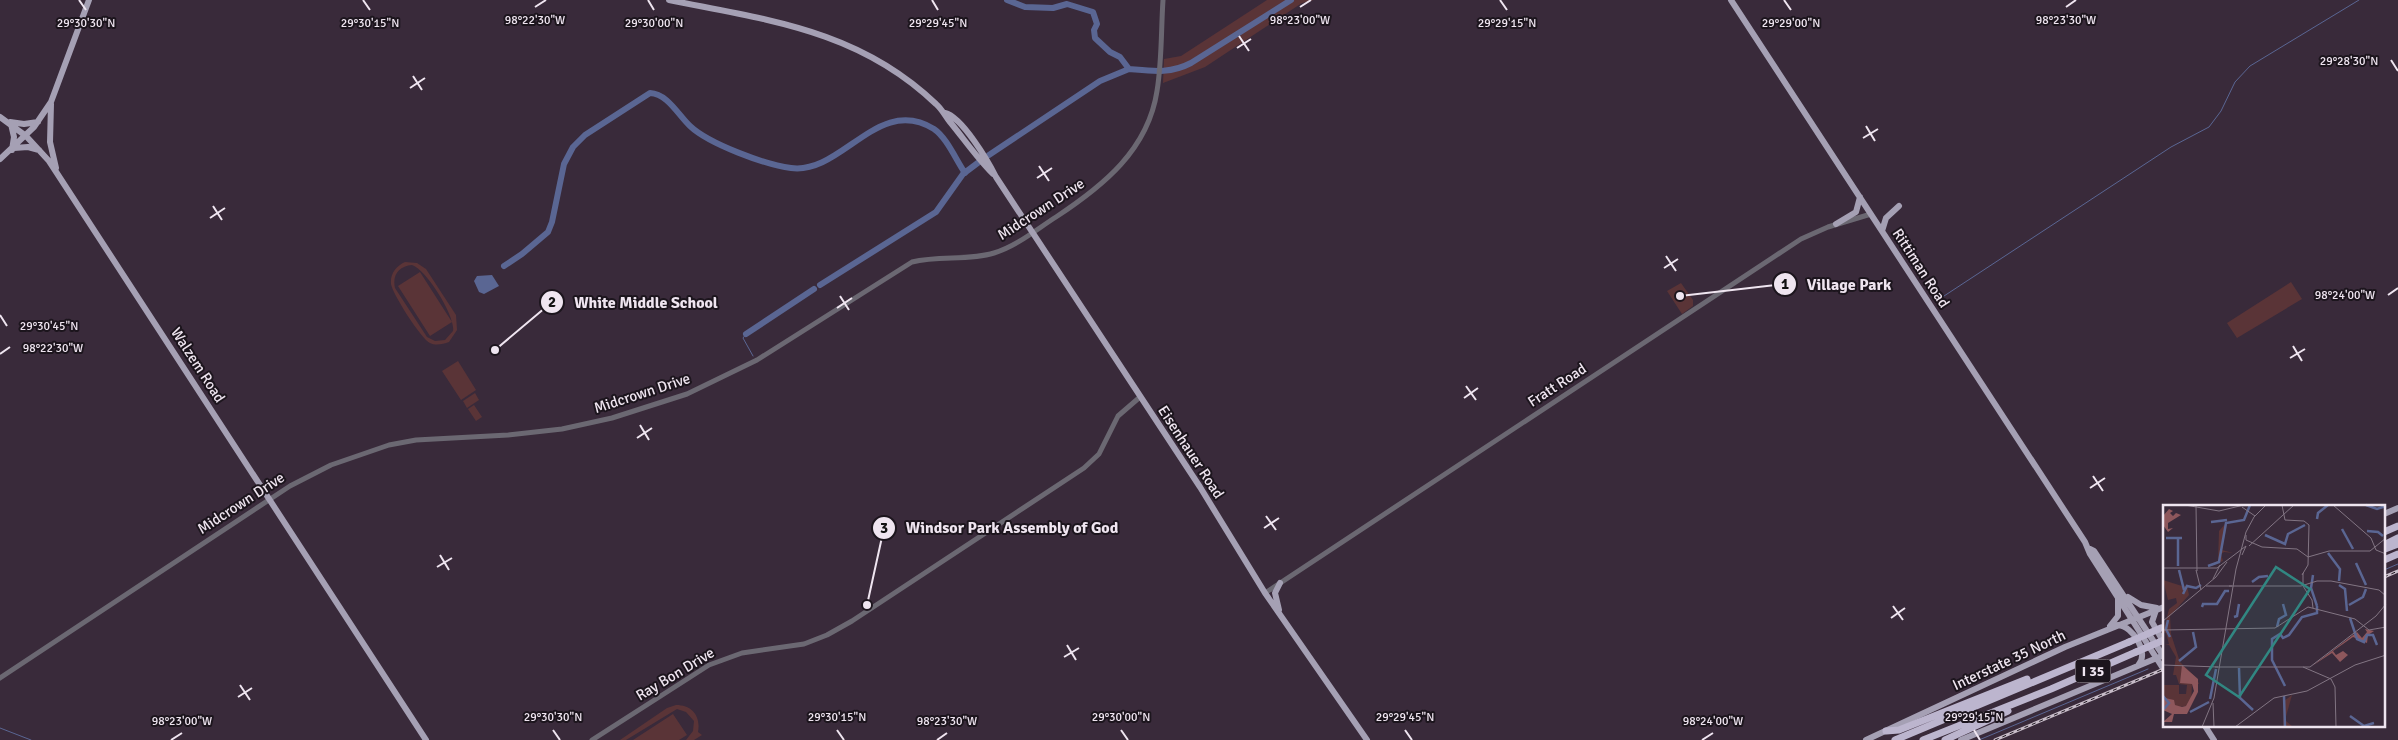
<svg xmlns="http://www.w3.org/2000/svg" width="2398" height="740" font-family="Signika,sans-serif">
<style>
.green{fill:#5a3437;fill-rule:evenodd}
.water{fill:#5a6693}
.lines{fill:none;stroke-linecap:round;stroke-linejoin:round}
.stream{stroke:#5a6693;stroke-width:1}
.river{stroke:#5a6693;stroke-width:6}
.minor{stroke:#6b6872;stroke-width:5}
.major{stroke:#a5a0b4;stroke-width:6}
.highway{stroke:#bcb5ce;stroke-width:7}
.rail-casing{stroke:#c7bcc8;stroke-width:3}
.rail{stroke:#1c151d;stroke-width:1;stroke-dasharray:4;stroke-linecap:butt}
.highway-bridge{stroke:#bcb5ce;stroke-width:7}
.ticks{fill:none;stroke:#efe5f0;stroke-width:2}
.labels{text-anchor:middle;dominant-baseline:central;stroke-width:4;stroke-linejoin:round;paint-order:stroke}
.shield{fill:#1c151d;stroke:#b0a7b1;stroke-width:1}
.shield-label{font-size:14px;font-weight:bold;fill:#efe5f0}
.street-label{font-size:15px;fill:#efe5f0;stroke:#1c151d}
.inset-river{fill:none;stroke:#5a6693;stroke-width:2.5}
.inset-road{fill:none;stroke:#827583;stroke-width:1}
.view{fill:#318782;fill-opacity:0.15;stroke:#318782;stroke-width:2.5}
.inset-edge{fill:none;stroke:#efe5f0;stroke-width:2.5}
.ticks-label{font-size:12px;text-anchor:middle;fill:#efe5f0;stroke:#1c151d;stroke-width:4;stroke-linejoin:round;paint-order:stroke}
.leader{fill:none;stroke:#efe5f0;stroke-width:2}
.callout-dot{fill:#efe5f0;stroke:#1c151d;stroke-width:2}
.mark-label{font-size:15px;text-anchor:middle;font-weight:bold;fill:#111}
.callout-label{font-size:16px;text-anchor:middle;font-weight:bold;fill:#efe5f0;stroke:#1c151d;stroke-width:4;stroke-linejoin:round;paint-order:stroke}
</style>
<rect width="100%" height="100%" fill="#392a3a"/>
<!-- green -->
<path class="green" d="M1267,0H1314L1302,3L1205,67L1163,83L1164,59L1181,56Z
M405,262L417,263L426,269L456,315L457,330L449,342C443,344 436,346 430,343C421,339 392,293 391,284C390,274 396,266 405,262ZM412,265C426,269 456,317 453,331L445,340L435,341L427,337L395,288C392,275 399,266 412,265Z
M420,272L452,322L430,336L398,286Z
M2291,282L2302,299L2237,338L2227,323Z
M1681,283L1693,300V306L1682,314L1667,291Z
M458,361L476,390L461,400L442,371Z
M475,393L479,400L467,408L463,401Z
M474,405L482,417L476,421L468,409Z
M676,705C692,705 701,716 698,732L702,735L694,740H686L693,731L694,721L686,712L677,709L626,740H620L667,708Z
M673,714L687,735L679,740H633Z"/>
<!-- water -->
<path class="water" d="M492,275L499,286L484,294L479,292L474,281L477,276Z"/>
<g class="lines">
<!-- stream -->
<path class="stream" d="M1941,298L2171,147L2209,127L2221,111L2235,82L2250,66L2359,0
M746,334L743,338L753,356
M2384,570L2398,564
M0,728L31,740
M1979,740L2148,669"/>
<!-- river -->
<path class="river" d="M1007,0L1025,7L1053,8L1067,4L1093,12L1097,24L1094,30L1095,38L1110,52L1120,57L1129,69C1152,71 1170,74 1191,63L1291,0
M989,155L1100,81L1129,69
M504,266L522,254L548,232L552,222L564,164L573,147L585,135L650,93C668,94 678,115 690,126C709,144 766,165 791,168C842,175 878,94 934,129C947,138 956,160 965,173
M820,285L936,212L963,174L979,162
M746,334L814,289"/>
<!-- minor -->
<path class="minor" d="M1265,593L1801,239L1828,227L1871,214
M0,678L290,486L331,465L389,445L416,440L508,435L562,429L612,418L687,394L757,360L912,262C939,255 968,261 994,253C1017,246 1037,229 1056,217C1103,186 1148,150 1157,91C1162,61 1161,30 1163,0
M592,740L709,665L742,653L804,644L827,635L852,621L1084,468L1099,454L1118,416L1140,397"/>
<!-- major -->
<path class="major" d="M669,0C768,20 859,30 936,104C942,109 945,116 950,122C964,139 977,158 993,174
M1731,0L2085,542L2090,554L2164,670
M51,104L50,142L56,168
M945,113C962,117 988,161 996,177L1200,487L1265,593L1367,740
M0,117L26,136L49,161L426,740
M10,122L24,124L38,122
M11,124L14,137L12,150
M14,148L28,147L39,150
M0,159L34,127L51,102L89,0
M1836,224L1856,212L1860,197
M1882,231L1886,218L1899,206
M2384,514L2398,508
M2090,549L2094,551L2164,657
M2128,597L2141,605L2157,608
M1279,610L1275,593L1280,583
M2156,610L2152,622L2164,643
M2118,625C2133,626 2149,653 2139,664
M2110,626L2118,616V599
M2205,726L2214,740
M1866,740L2065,647L2164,607
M1961,740L2164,655"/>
<!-- highway -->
<path class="highway" d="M2384,532L2398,526
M2384,545L2398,538
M2385,549L2398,544
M2384,560L2398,554
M1886,731L1899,730L2027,679
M1895,740L2129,642
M1923,740L2051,689L2136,652
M1945,740L2008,711"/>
<defs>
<path id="rail" d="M2384,577L2398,571
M1995,740L2164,669"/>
</defs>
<!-- rail casing -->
<use href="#rail" class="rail-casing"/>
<!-- rail -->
<use href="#rail" class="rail"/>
<!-- highway-bridge -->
<path class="highway-bridge" d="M2129,642L2161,628
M2136,652L2164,640"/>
</g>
<!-- ticks -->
<path class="ticks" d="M79,0L86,10M363,0L370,10M648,0L654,10M932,0L938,10M1500,0L1507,10M1784,0L1791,10M535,7L546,0M1300,7L1311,0M2066,7L2076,0M1239,36L1249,51M1237,48L1251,39M2391,60L2398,71M413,76L422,90M410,88L425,78M1866,126L1875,141M1863,138L1878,129M1039,166L1049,181M1037,178L1052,168M213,206L222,220M210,218L225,208M1666,256L1676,271M1664,268L1678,259M2388,295L2398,288M840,296L849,310M837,308L852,298M0,315L7,326M2293,346L2302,361M0,354L10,347M2290,358L2305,349M1466,386L1476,400M1464,398L1478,388M640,425L649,440M637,438L652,428M2093,476L2103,491M2090,488L2105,478M1266,516L1276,530M1264,528L1279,518M440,555L449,570M437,567L452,558M1893,606L1903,620M1891,618L1905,608M1067,645L1076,660M1064,657L1079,648M240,685L250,700M238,697L252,688M553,730L560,740M837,730L844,740M1121,730L1128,740M1405,730L1412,740M1974,730L1980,740M171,740L182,733M937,740L947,733M1702,740L1713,733"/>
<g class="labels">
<!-- shield labels -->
<rect class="shield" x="2075.5" y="659.5" width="35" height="23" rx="4"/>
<g class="shield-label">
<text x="2093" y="671">I 35</text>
</g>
<!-- street labels -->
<g class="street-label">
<text transform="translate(1041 209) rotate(-33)">Midcrown Drive</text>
<text transform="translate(1921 268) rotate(57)">Rittiman Road</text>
<text transform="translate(198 365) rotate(57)">Walzem Road</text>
<text transform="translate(1557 385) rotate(-33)">Fratt Road</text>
<text transform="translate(642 393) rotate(-18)">Midcrown Drive</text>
<text transform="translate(1191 452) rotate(57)">Eisenhauer Road</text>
<text transform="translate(241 503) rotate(-33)">Midcrown Drive</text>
<text transform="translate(2009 660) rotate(-25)">Interstate 35 North</text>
<text transform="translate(675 674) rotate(-31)">Ray Bon Drive</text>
</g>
</g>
<!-- overview -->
<g transform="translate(2163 505)">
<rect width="222" height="222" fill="#392a3a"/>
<path d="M62,19H64L59,45L70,48L61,47L58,49L60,56L48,61L46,60L55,56L56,26ZM15,65H17L20,81L36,80L24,81L26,90L7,111L8,129L17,157L34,174L36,179H29L28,201L1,203L0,180H16V189H23L24,180L16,179L13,170H10L13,152L6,140H2L6,139L3,128L0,127L6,104L14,98L13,93L5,95L0,75L19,81ZM129,190L122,215L130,222H120L121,196Z" fill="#5a3437"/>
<path d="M6,4L10,6L7,8L10,11L13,8L18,10L5,18V24L10,23L5,27L0,20V11ZM202,124L211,126L205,130L204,138L190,132L170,146L173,150L180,146L185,150L177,157L169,148L149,161L194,127L199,133L204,127ZM19,160L35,174V187L24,209H11L9,217H0L9,209L0,205V188L2,193L11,195L12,200L19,202L23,201L31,186L29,179L17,178Z" fill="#8e575c"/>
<path class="inset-river" d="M203,0L214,4L223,1M154,14L155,8L165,0M48,17L64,15M179,24L190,44M204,26L215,27L220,31M102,30L122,39L125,29L142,20M3,33H19M15,33V61M165,48L177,64L176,76M193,58L203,80M45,61L56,57L63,18L81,15L87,0M16,65L21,85M150,70L148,83L154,101M89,77L96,72L105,71M176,80L182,84L184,106M20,89L24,81L33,83L38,80M186,100L200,92L203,84M39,102L40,99H54L62,86H66M71,112L74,111L76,99M187,113L194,134L201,137L204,130H210L214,140M5,115L3,124L7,132M114,122L116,114L123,110L120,99M16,156L33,142L30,127M76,163L77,193L90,205M122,181L109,155V134L117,129L120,133L126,130L139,112L154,108V101M0,191L6,198L1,204M121,191L122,222M47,194L53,164M27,207L46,197M187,211L201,221L211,218"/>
<path class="inset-road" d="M22,0L56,6L81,0M33,0L34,66M119,0L122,15L141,16L146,20L145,60L139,70M170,0L208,33L213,45L223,49M79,2L92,11M83,30V35L99,42L134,44L145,52M86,41L131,0M145,52L166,46H207L223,33M0,63H54L83,41L79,50M33,65L38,85M140,68V81L149,95L150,103M50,74L57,60M43,81H69M66,81H138L154,76H168L216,85L223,91M0,116L53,72L64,57M0,125L112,123L145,102L192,114L206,125L223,122M0,160L55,162M52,162H147L213,111L223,99M140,162L168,174M168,174L172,182L173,222M50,198L51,222M39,222L51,193L73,64L83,27L91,12L103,0M72,222L111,193L144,186L192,160L223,150"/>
<path class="view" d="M113,62L147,84L76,192L43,170Z"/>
<rect width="222" height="222" class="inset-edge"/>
</g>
<g class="ticks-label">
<text x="535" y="24">98°22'30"W</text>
<text x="1300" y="24">98°23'00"W</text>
<text x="2066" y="24">98°23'30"W</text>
<text x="86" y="27">29°30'30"N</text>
<text x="370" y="27">29°30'15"N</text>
<text x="654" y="27">29°30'00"N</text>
<text x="938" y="27">29°29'45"N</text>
<text x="1507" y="27">29°29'15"N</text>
<text x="1791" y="27">29°29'00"N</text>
<text x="2349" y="65">29°28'30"N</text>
<text x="2345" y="299">98°24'00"W</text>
<text x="49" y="330">29°30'45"N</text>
<text x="53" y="352">98°22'30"W</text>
<text x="553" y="721">29°30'30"N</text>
<text x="837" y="721">29°30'15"N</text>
<text x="1121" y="721">29°30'00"N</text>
<text x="1405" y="721">29°29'45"N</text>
<text x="1974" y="721">29°29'15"N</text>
<text x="182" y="725">98°23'00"W</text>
<text x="947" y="725">98°23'30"W</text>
<text x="1713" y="725">98°24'00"W</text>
</g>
<!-- callouts -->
<path class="leader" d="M1680 296L1785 284M495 350L552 302M867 605L884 528"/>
<g class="callout-dot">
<circle cx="1680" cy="296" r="5"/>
<circle cx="495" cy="350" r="5"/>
<circle cx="867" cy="605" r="5"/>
<circle cx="1785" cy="284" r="12"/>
<circle cx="552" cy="302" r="12"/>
<circle cx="884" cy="528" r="12"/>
</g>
<g class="mark-label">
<text x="1785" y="289">1</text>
<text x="552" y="307">2</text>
<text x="884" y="533">3</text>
</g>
<g class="callout-label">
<text x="1849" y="290">Village Park</text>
<text x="646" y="308">White Middle School</text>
<text x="1012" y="533">Windsor Park Assembly of God</text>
</g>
</svg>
